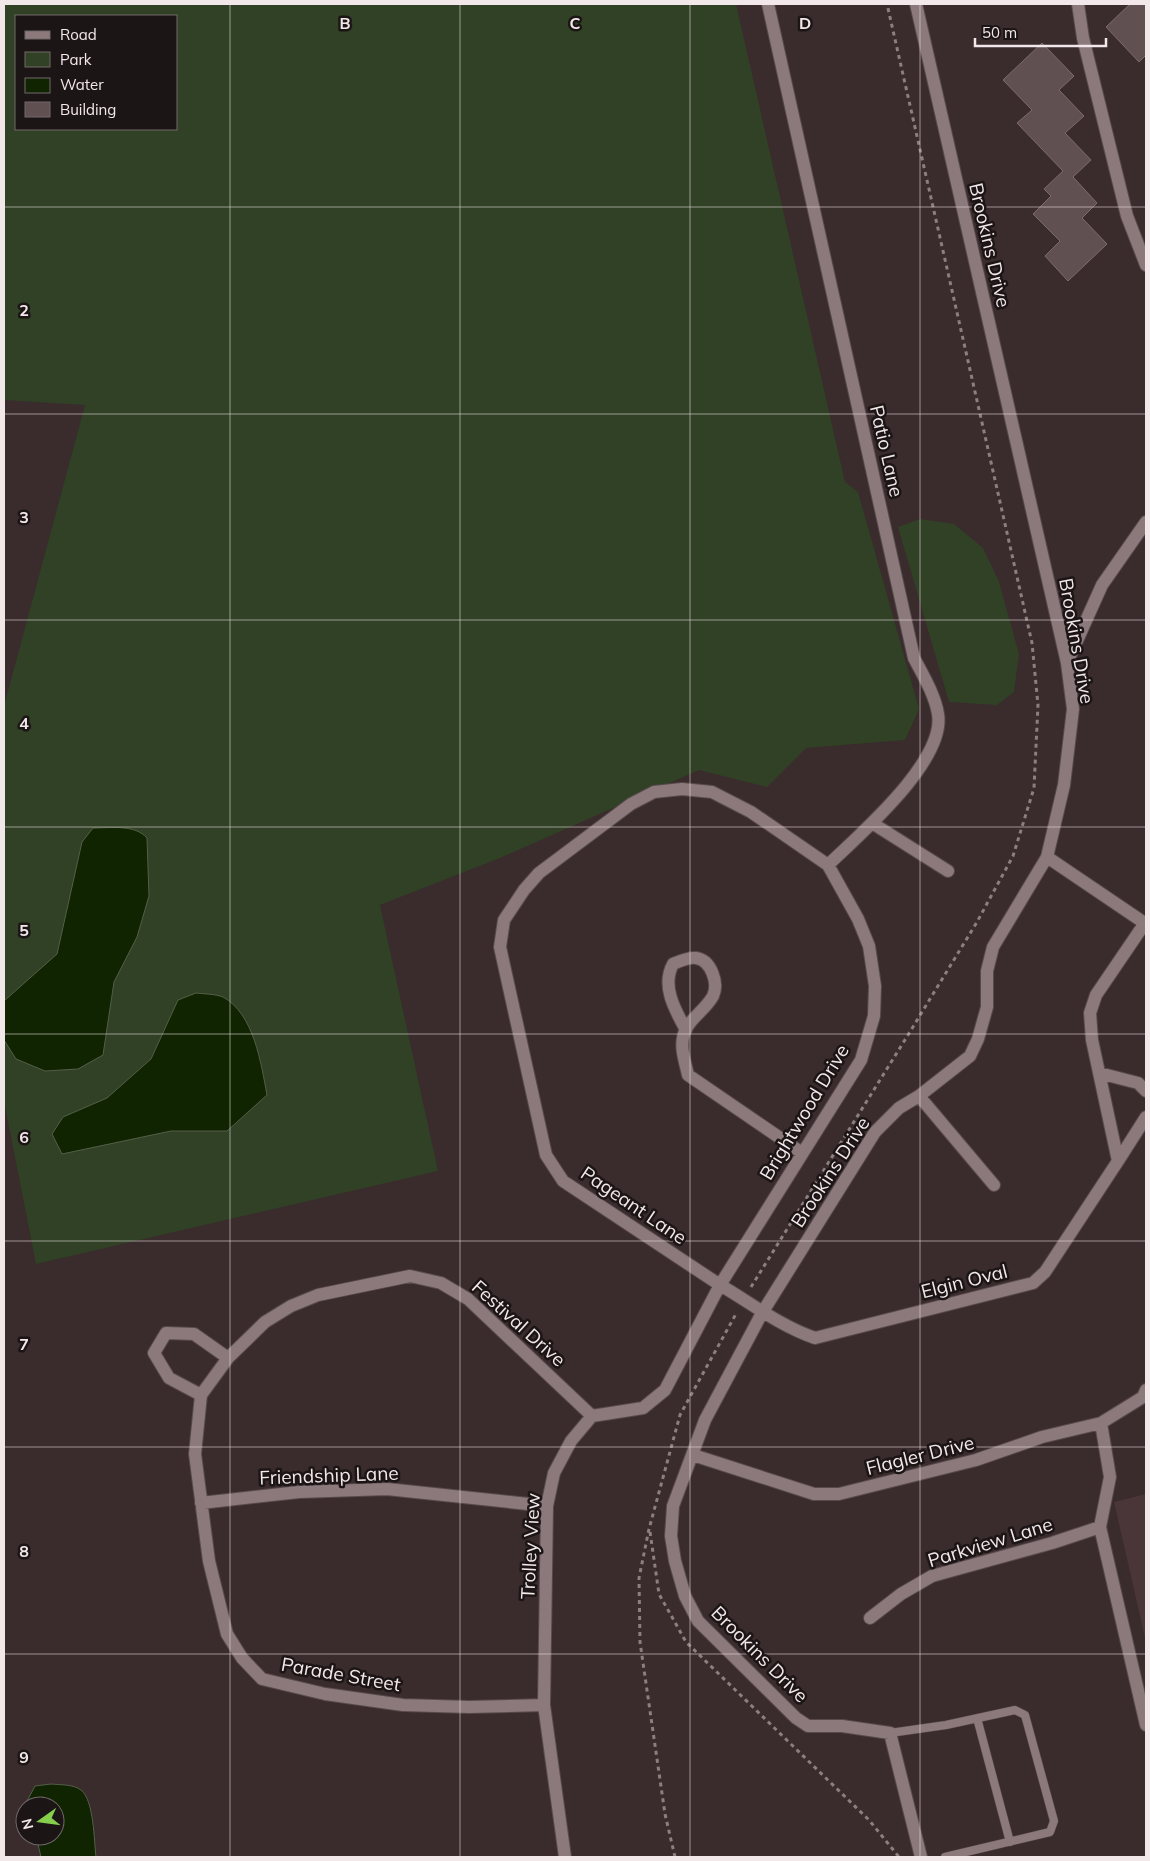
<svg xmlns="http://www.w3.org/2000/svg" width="1150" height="1861" font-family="Mulish,sans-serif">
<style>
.built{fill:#4a3538}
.green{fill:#304125;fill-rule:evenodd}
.water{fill:#102401;stroke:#545f47}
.building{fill:#615052;stroke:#7d6b6d}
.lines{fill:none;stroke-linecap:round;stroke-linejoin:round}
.lane-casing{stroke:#584a4c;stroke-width:9}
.street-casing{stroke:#584a4c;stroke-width:14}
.path{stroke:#8c7f80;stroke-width:3;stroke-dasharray:4 4;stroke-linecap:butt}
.lane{stroke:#8b797b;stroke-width:8}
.street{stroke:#8b797b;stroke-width:12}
.grid{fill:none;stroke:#f3e8e9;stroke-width:1;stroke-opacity:0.55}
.labels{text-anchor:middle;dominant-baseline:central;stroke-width:5;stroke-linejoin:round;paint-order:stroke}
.street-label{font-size:19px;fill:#f3e8e9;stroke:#1c1516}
.grid-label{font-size:16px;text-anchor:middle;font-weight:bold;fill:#f3e8e9;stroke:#1c1516;stroke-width:5;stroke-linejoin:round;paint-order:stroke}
</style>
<rect width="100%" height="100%" fill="#3a2b2d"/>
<!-- built -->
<path class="built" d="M1146,1494V1642L1114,1502Z"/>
<!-- green -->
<path class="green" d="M4,4H736L845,482L858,492L919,709L905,740L806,748L767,787L699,770L500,858L380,905L438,1171L36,1264L4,1101V706L85,405L4,400ZM16,16H176V129H16Z
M920,519L954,524L983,548L999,582L1019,654L1014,692L997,705L949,702L898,527Z"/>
<!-- water -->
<path class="water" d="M93,828C110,828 135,824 147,838L149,896L137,937L114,982L103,1055L78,1069L45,1071L16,1059L4,1040V1001L57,954L82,842Z
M196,993C204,994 216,994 223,997C254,1014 261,1063 267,1095L227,1131H171L62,1154L52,1134L63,1117L107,1098L151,1059L178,1000Z
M51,1784C60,1785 73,1784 81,1790C94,1800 94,1841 96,1857H41L36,1836H55V1806H28L27,1801L35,1786Z"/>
<!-- building -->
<path class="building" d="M1130,4H1146V55L1139,62L1106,27Z
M1042,43L1074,76L1059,90L1084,116L1065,133L1091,160L1073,177L1097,203L1082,218L1107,244L1068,281L1045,256L1060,241L1033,214L1051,196L1044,189L1063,171L1017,123L1032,110L1003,80Z"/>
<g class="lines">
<defs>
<path id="lane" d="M977,1718L1010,1842
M890,1733L946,1725L1015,1710L1025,1715L1054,1821L1050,1832L945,1857"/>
<path id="street" d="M768,4L914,658C923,675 935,695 938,714C946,761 859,835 828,865
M916,4L1067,663L1073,709L1064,785L1047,857L993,947L987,971V1007L978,1039L970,1056L919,1096L899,1108L875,1132L762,1313L705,1420L673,1506L671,1536L675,1561L685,1596L698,1621L796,1718L808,1726H842L890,1733L921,1857
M1078,4L1083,38L1127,216L1146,265
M1067,663L1102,585L1146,522
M872,823L948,871
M1047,857L1146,924
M686,1030C675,1010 661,986 673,964C680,961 688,957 696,958C711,960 719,983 713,996C706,1009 692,1017 686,1029C678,1044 685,1061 688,1075L802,1153
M1099,1073L1138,1083L1146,1091
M919,1096L994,1185
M1118,1161L1146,1117
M201,1395L169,1378L154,1353L166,1333L194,1334L228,1358
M1101,1423L1110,1477L1100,1527L1146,1725
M693,1455L814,1494H839L976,1460L1042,1437L1101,1423L1143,1397L1146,1390
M201,1503L299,1492L387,1489L547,1506
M870,1618L901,1594L932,1576L1052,1543L1100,1527
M544,1705L469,1707L403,1705L325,1694L262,1679L242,1658L227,1634L209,1561L195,1454L201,1395L228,1358L265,1322L291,1306L318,1295L410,1276L441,1283L468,1299L592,1416
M565,1857L544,1705L547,1506L554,1473L571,1441L592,1416L643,1408L665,1390L720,1285L861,1060L874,1016L875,986L869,946L858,919L828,865L751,812L712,792L682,789L654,792L631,804L539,873L524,890L504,920L500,947L546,1155L563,1181L720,1285C751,1303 780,1326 815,1338L1033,1283L1045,1272L1118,1161L1092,1040L1090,1013L1096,995L1145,923"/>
</defs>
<!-- lane casing -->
<use href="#lane" class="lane-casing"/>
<!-- street casing -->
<use href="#street" class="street-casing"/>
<!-- path -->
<path class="path" d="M751,1287L908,1035L977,922L1013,856L1034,788L1038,705L1032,643L887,4
M650,1532L659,1594L686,1642L869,1820L899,1857
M675,1857L665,1814L640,1642L639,1578L649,1529L680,1415L737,1312"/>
<!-- lane -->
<use href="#lane" class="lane"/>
<!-- street -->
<use href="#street" class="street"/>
</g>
<!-- grid -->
<path class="grid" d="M230,4V1857M460,4V1857M690,4V1857M920,4V1857M4,207H1146M4,414H1146M4,620H1146M4,827H1146M4,1034H1146M4,1241H1146M4,1447H1146M4,1654H1146"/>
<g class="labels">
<!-- street labels -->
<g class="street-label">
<text transform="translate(990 245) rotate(77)">Brookins Drive</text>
<text transform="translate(887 451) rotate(77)">Patio Lane</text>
<text transform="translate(1077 641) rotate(80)">Brookins Drive</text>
<text transform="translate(804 1112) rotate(-59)">Brightwood Drive</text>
<text transform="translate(830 1172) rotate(-57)">Brookins Drive</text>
<text transform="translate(634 1205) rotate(34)">Pageant Lane</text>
<text transform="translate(964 1281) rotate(-14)">Elgin Oval</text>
<text transform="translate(519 1323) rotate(42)">Festival Drive</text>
<text transform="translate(920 1455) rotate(-14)">Flagler Drive</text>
<text transform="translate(329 1475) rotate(-2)">Friendship Lane</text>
<text transform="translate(990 1542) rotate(-17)">Parkview Lane</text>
<text transform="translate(530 1546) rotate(-87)">Trolley View</text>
<text transform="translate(760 1654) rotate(45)">Brookins Drive</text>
<text transform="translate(341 1674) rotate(10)">Parade Street</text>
</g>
</g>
<g class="grid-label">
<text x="345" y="29">B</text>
<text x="575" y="29">C</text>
<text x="805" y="29">D</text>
<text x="24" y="316">2</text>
<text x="24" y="523">3</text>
<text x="24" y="729">4</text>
<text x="24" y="936">5</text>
<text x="24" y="1143">6</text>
<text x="24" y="1350">7</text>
<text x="24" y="1557">8</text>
<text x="24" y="1763">9</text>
</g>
<!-- border -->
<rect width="1150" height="1861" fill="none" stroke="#f3e8e9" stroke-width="10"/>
<!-- legend -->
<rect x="15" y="15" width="162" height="115" fill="#1c1516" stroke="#72696a"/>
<rect x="25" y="31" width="25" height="8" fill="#8b797b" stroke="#72696a"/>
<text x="60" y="40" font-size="15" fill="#f3e8e9">Road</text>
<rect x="25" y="52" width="25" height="15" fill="#304125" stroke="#72696a"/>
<text x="60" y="65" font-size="15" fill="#f3e8e9">Park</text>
<rect x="25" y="78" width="25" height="15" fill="#102401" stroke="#72696a"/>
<text x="60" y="90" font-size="15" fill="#f3e8e9">Water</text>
<rect x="25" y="102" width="25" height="15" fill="#615052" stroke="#72696a"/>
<text x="60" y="115" font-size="15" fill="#f3e8e9">Building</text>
<!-- north arrow -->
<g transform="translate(40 1821) rotate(256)"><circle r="24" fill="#1c1516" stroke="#72696a"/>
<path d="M0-4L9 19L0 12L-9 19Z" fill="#85cf4d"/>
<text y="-8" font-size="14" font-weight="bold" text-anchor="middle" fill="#f3e8e9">N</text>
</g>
<!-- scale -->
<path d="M975 38v8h131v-8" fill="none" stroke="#f3e8e9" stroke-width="2.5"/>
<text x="982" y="38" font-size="15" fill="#f3e8e9" stroke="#1c1516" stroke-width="4" paint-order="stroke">50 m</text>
</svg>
